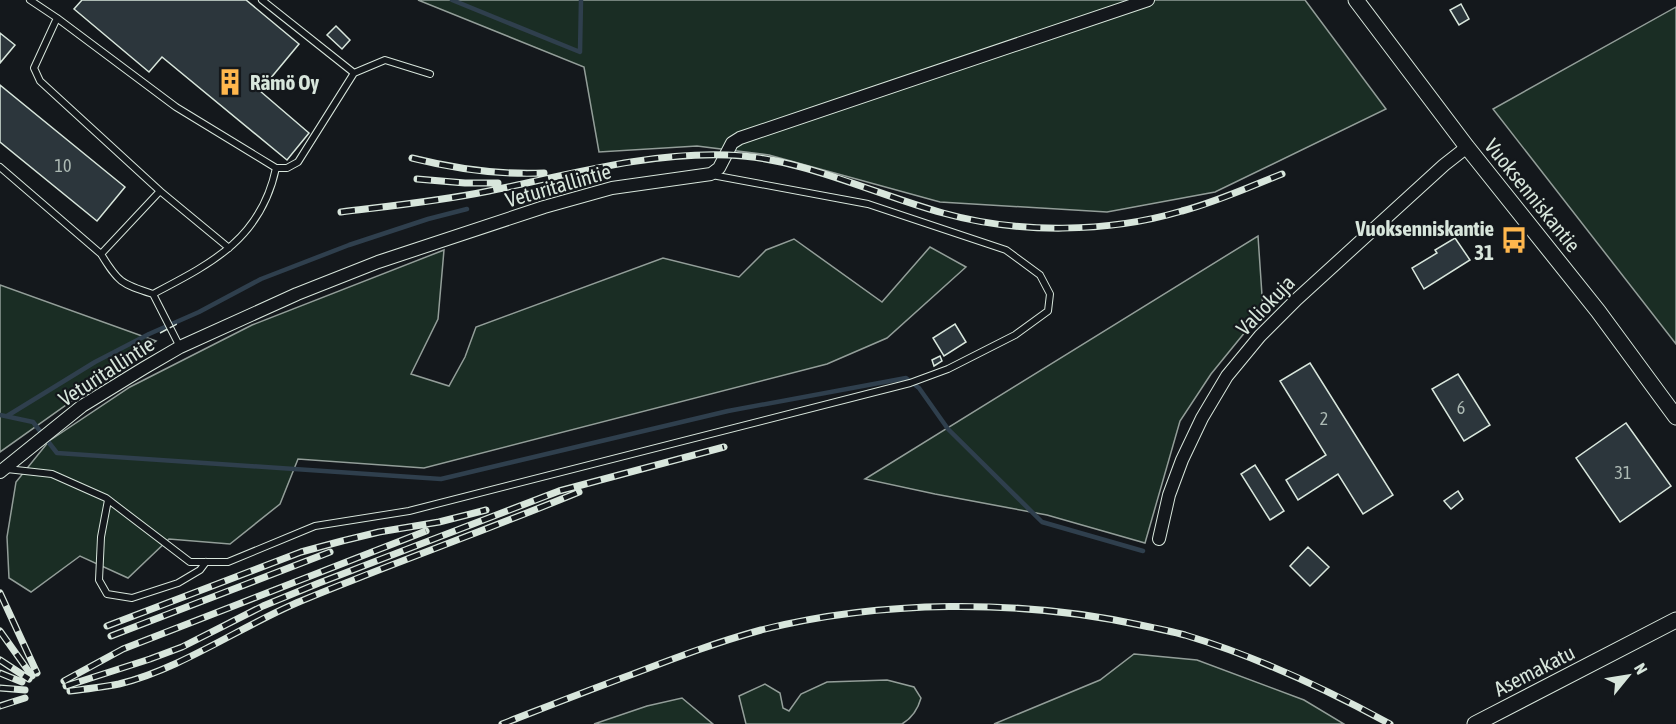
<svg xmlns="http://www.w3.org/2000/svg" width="1676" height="724" font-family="'Asap Condensed',sans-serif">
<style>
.green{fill:#1a2d24;stroke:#939e99;stroke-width:1.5}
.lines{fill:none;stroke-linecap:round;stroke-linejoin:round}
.stream{stroke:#2f3f4d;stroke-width:4.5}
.building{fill:#2c363c;stroke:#d8e6dc;stroke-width:1.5}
.service-casing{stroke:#d8e6dc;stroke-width:8}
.minor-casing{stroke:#d8e6dc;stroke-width:14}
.tertiary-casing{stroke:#d8e6dc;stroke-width:17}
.service{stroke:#14181c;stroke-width:6}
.minor{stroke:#14181c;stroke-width:12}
.tertiary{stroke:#14181c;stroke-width:15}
.rail-casing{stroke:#d8e6dc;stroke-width:7}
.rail{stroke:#14181c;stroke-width:4.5;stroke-dasharray:14;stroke-linecap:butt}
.fence{stroke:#d8e6dc;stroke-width:1.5;stroke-dasharray:8 3;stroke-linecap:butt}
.labels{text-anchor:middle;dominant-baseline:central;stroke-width:4.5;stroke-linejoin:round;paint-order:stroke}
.number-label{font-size:18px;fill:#adbab4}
.poi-label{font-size:21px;font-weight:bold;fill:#d8e6dc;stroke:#14181c;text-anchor:start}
.street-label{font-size:21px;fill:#d8e6dc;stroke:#14181c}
</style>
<rect width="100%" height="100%" fill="#14181c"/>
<!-- green -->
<path class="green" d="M418,0H1305L1386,109L1215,192L1107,212L940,202L769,155L697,146L599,152L584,67Z
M1676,7V344L1493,109Z
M1258,236L1263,310L1211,374L1180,421L1145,543L1047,515L935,494L865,479Z
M794,239L882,302L930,247L966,267L887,338L827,364L424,468L298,459L280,504L230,544L169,539L128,578L80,556L31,592L9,578L7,537L16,482L49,441L130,387L252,325L444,250L438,319L411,374L449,386L465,357L476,327L663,258L739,277L766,250Z
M0,285L156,341L0,452Z
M1134,654L1197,660L1304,700L1344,724H994L1100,680Z
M887,680L914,687L921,698C918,709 912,718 902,724H746L739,696L765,684L780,693L783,708L789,711L801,694L827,682Z
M682,698L713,724H594L647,706Z"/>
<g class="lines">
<!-- stream -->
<path class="stream" d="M452,0L580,52L581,0
M0,415L33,422L57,453L441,479L728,411L906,378L919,388L948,429L1042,522L1143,551
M7,416L95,362L149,334L199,312L261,279L349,245L428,219L467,209"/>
</g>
<!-- building -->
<path class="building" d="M82,0H246L299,44L260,91L309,133L287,160L162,57L149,72L74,9Z
M1461,4L1469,19L1459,25L1450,10Z
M336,26L350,40L342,49L327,35Z
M0,33L15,45L0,63Z
M0,85L125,187L97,221L0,142Z
M1455,238L1470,260L1424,289L1412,268L1437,253L1435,250Z
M955,324L966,342L944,356L933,338Z
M940,356L942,361L934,366L932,360Z
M1310,363L1393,495L1363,514L1338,474L1298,500L1286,480L1326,455L1280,381Z
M1458,374L1490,425L1464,441L1432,389Z
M1626,423L1671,486L1620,522L1576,458Z
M1255,465L1284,511L1270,520L1241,474Z
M1458,491L1463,499L1451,509L1444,501Z
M1308,547L1329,567L1310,586L1290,566Z"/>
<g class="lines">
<defs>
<path id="service" d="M30,0L57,18L176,107L276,168H287L298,162L354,73L262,0
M57,18L34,68L40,81L160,191
M354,73L385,60L430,74
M0,167L101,254C118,282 121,284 153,294L180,347
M101,254L160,191L229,248
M153,294C212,263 261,239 276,168
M7,469L52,474L106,498L190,562H228L315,526L409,511L910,383L948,369L1015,335L1048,311L1050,294L1040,275L1006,250L868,204L712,175
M108,500L101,537L99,580L107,594L132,598L178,583L200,570L206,562"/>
<path id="minor" d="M0,472L82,406L144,368L180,347L297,294L378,262L544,207L612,188L711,174L719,168L732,143L740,138L1148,0
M1159,539L1169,495L1182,460L1202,418L1227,376L1260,336L1297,299L1444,165L1467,147"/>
<path id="tertiary" d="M1356,0L1467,147L1598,311L1676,417
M1475,724L1676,620"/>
</defs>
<!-- service casing -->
<use href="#service" class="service-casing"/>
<!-- minor casing -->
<use href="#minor" class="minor-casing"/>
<!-- tertiary casing -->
<use href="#tertiary" class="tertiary-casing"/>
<!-- service -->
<use href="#service" class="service"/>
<!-- minor -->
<use href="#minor" class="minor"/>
<!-- tertiary -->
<use href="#tertiary" class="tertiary"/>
<defs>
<path id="rail" d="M412,158C456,169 499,175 544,173
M417,179L465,183H498
M341,212C390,206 440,201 489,191C568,175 647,152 728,155C799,157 874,194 943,213C1018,234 1108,233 1182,211C1216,202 1249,187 1282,174
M0,593L37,673
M107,626L301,552L342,541L379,532L439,522L486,510
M0,631L32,676
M111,636L330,552
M0,660L29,679
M0,673L22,682
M64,681L123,649L426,531
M66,686L150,659L182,647L263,606L319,583L559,491L724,447
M0,688L25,690
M70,691C86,689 103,687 119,684C181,669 241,626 301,601C393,563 487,530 579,492
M0,706L25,698
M502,724C546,707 589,690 633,674C675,658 717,642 761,630C880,600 1019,599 1140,625C1155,628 1170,631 1185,635C1258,657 1324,688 1390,724"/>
</defs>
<!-- rail casing -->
<use href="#rail" class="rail-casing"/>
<!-- rail -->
<use href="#rail" class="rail"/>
<!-- fence -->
<path class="fence" d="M160,333L179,323"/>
</g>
<!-- icons -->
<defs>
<symbol id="building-bare" viewBox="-9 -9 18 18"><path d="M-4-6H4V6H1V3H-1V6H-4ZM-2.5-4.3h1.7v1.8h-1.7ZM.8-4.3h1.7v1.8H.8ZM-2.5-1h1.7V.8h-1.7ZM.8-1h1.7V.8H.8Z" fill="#ffb74d" stroke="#14181c" stroke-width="2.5" paint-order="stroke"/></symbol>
<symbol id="bus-bare" viewBox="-9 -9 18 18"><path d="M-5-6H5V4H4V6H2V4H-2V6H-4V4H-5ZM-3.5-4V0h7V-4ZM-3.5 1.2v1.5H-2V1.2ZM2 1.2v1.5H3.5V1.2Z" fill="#ffb74d" stroke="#14181c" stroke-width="2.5" paint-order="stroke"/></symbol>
</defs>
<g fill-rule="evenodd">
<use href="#building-bare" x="211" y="63" width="38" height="38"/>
<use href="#bus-bare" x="1495" y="221" width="38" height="38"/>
</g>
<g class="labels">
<!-- number labels -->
<g class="number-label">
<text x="63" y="165">10</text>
<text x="1461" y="407">6</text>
<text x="1324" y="418">2</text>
<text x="1623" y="472">31</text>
</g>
<!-- poi labels -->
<g class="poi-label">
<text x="250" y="82">Rämö Oy</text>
<text x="1494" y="228" text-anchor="end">Vuoksenniskantie<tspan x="1494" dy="24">31</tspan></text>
</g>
<!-- street labels -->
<g class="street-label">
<text transform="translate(558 185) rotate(-16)">Veturitallintie</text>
<text transform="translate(1533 195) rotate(51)">Vuoksenniskantie</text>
<text transform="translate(1265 305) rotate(-46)">Valiokuja</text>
<text transform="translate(106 371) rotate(-33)">Veturitallintie</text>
<text transform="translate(1534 670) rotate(-27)">Asemakatu</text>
</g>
</g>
<!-- north arrow -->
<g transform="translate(1628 676) rotate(60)" stroke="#14181c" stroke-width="4.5" paint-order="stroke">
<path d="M0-4.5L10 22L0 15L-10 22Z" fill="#d8e6dc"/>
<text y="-9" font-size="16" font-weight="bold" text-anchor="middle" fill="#d8e6dc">N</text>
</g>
</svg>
